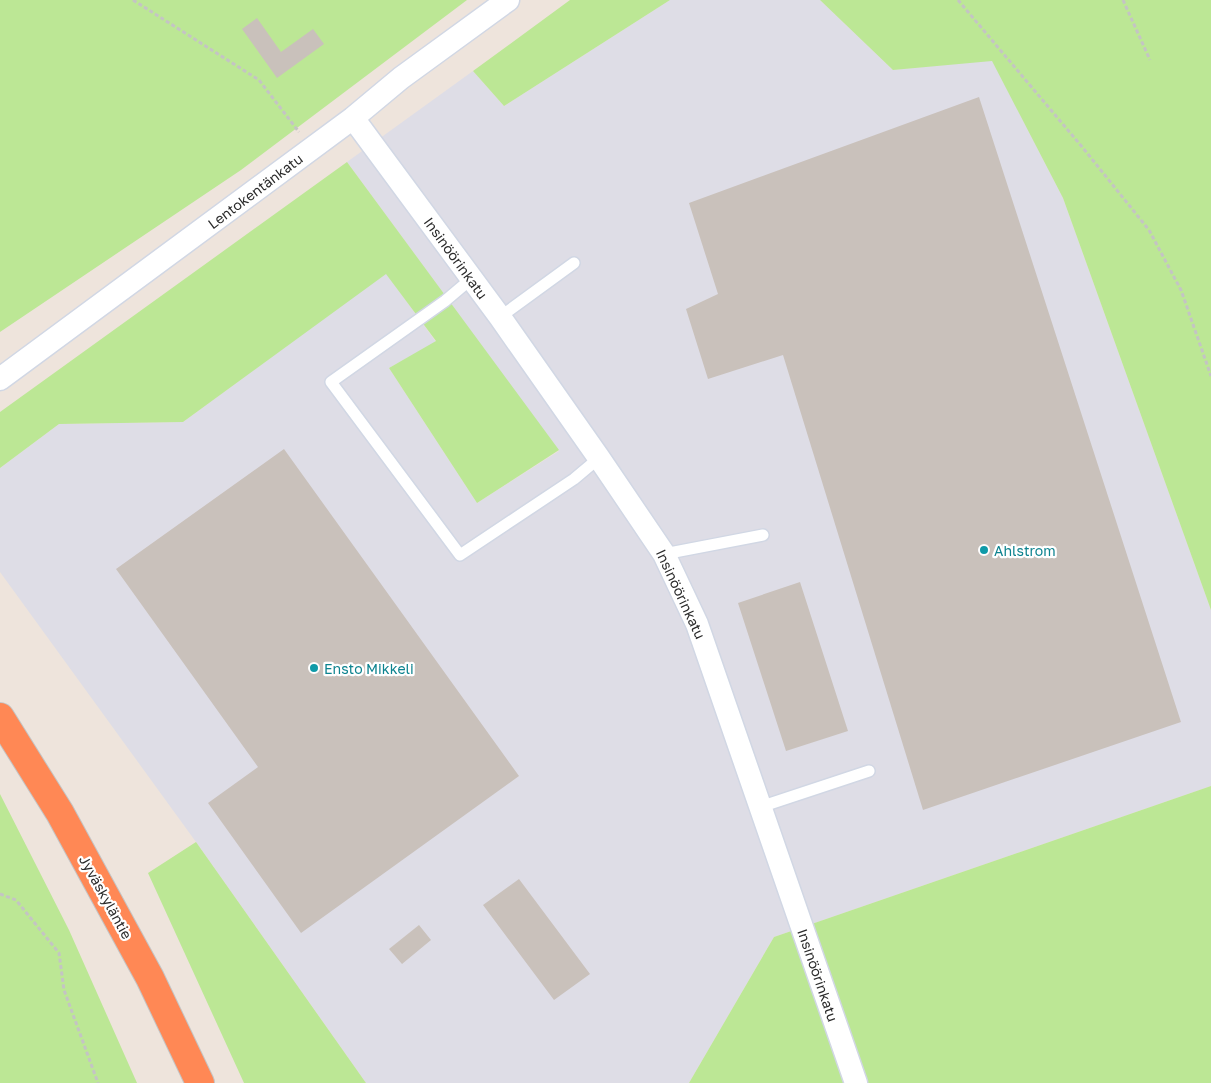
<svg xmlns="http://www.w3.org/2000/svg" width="1211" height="1083" font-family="'Golos Text',sans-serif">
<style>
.industrial{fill:#dedde6}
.green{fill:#bce795}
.building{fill:#c9c1bb}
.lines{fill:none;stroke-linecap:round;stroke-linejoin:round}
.lane-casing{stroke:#d1d7e4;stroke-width:14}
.street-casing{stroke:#d1d7e4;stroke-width:25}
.highway-casing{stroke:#c4c4c4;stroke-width:30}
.path{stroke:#c4c4c4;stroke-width:3;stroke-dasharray:4 2.5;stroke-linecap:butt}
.lane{stroke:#fff;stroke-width:11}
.street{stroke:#fff;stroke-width:22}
.highway{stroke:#f85;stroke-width:28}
.culture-dot{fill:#0f9aa8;stroke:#fff;stroke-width:2}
.labels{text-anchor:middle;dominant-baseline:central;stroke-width:4.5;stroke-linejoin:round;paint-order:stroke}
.street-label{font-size:14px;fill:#2b2b2b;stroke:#fff}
.culture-label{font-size:14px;fill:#0d838f;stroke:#fff;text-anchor:start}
</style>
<rect width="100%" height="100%" fill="#eee4dc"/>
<!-- industrial -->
<path class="industrial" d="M670,0H820L893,70L992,60L1063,198L1211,610V786L774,937L689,1083H366L196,842L0,572V468L59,424L183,422L386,273L436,342L389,368L477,503L559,451L347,162L473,71L504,106Z"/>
<!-- green -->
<path class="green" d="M0,0H467L241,170L0,332Z
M570,0H670L504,106L473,71Z
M820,0H1211V610L1063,198L992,61L893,70Z
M347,162L559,450L477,503L389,368L436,341L386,274L183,422L59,424L0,468V412Z
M1211,786V1083H689L774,937Z
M0,794L69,930L137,1083H0Z
M196,842L366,1083H244L148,873Z"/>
<!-- building -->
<path class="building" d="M257,18L281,52L313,29L324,44L277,78L242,29Z
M979,97L1181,722L923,810L783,355L708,379L686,309L718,294L689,203Z
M284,449L519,776L301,933L208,803L258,767L116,569Z
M800,582L848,731L786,751L738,603Z
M519,879L590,974L554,1000L483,905Z
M419,925L431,940L402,964L389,949Z"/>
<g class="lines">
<defs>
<path id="lane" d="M471,279L445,301L331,382L460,555L574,479L599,458
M500,317L574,263
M664,554L763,535
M760,807L869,771"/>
<path id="street" d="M353,118L500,317L599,458L664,554L697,624L856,1083
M0,379L353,118L401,78L508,0"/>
<path id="highway" d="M0,717L60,813L150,978L200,1083"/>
</defs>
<!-- lane casing -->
<use href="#lane" class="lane-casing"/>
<!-- street casing -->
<use href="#street" class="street-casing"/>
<!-- highway casing -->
<use href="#highway" class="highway-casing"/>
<!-- path -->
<path class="path" d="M133,0L259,80L299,132
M958,0L1083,148L1149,230L1181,290L1211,376
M1123,0L1150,60
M0,894L16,900L59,953L64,990L98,1083"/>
<!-- lane -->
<use href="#lane" class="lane"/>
<!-- street -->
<use href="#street" class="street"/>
<!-- highway -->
<use href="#highway" class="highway"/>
</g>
<!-- markers -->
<g class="culture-dot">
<circle cx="984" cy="550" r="5"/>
<circle cx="314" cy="668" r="5"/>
</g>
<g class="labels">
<!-- street labels -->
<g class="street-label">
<text transform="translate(255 191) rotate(-37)">Lentokentänkatu</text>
<text transform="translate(456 258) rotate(54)">Insinöörinkatu</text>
<text transform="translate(681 594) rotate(65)">Insinöörinkatu</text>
<text transform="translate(106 897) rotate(61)">Jyväskyläntie</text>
<text transform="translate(818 975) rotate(71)">Insinöörinkatu</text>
</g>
<!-- culture labels -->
<g class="culture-label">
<text x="994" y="550">Ahlstrom</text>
<text x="324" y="668">Ensto Mikkeli</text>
</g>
</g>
</svg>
